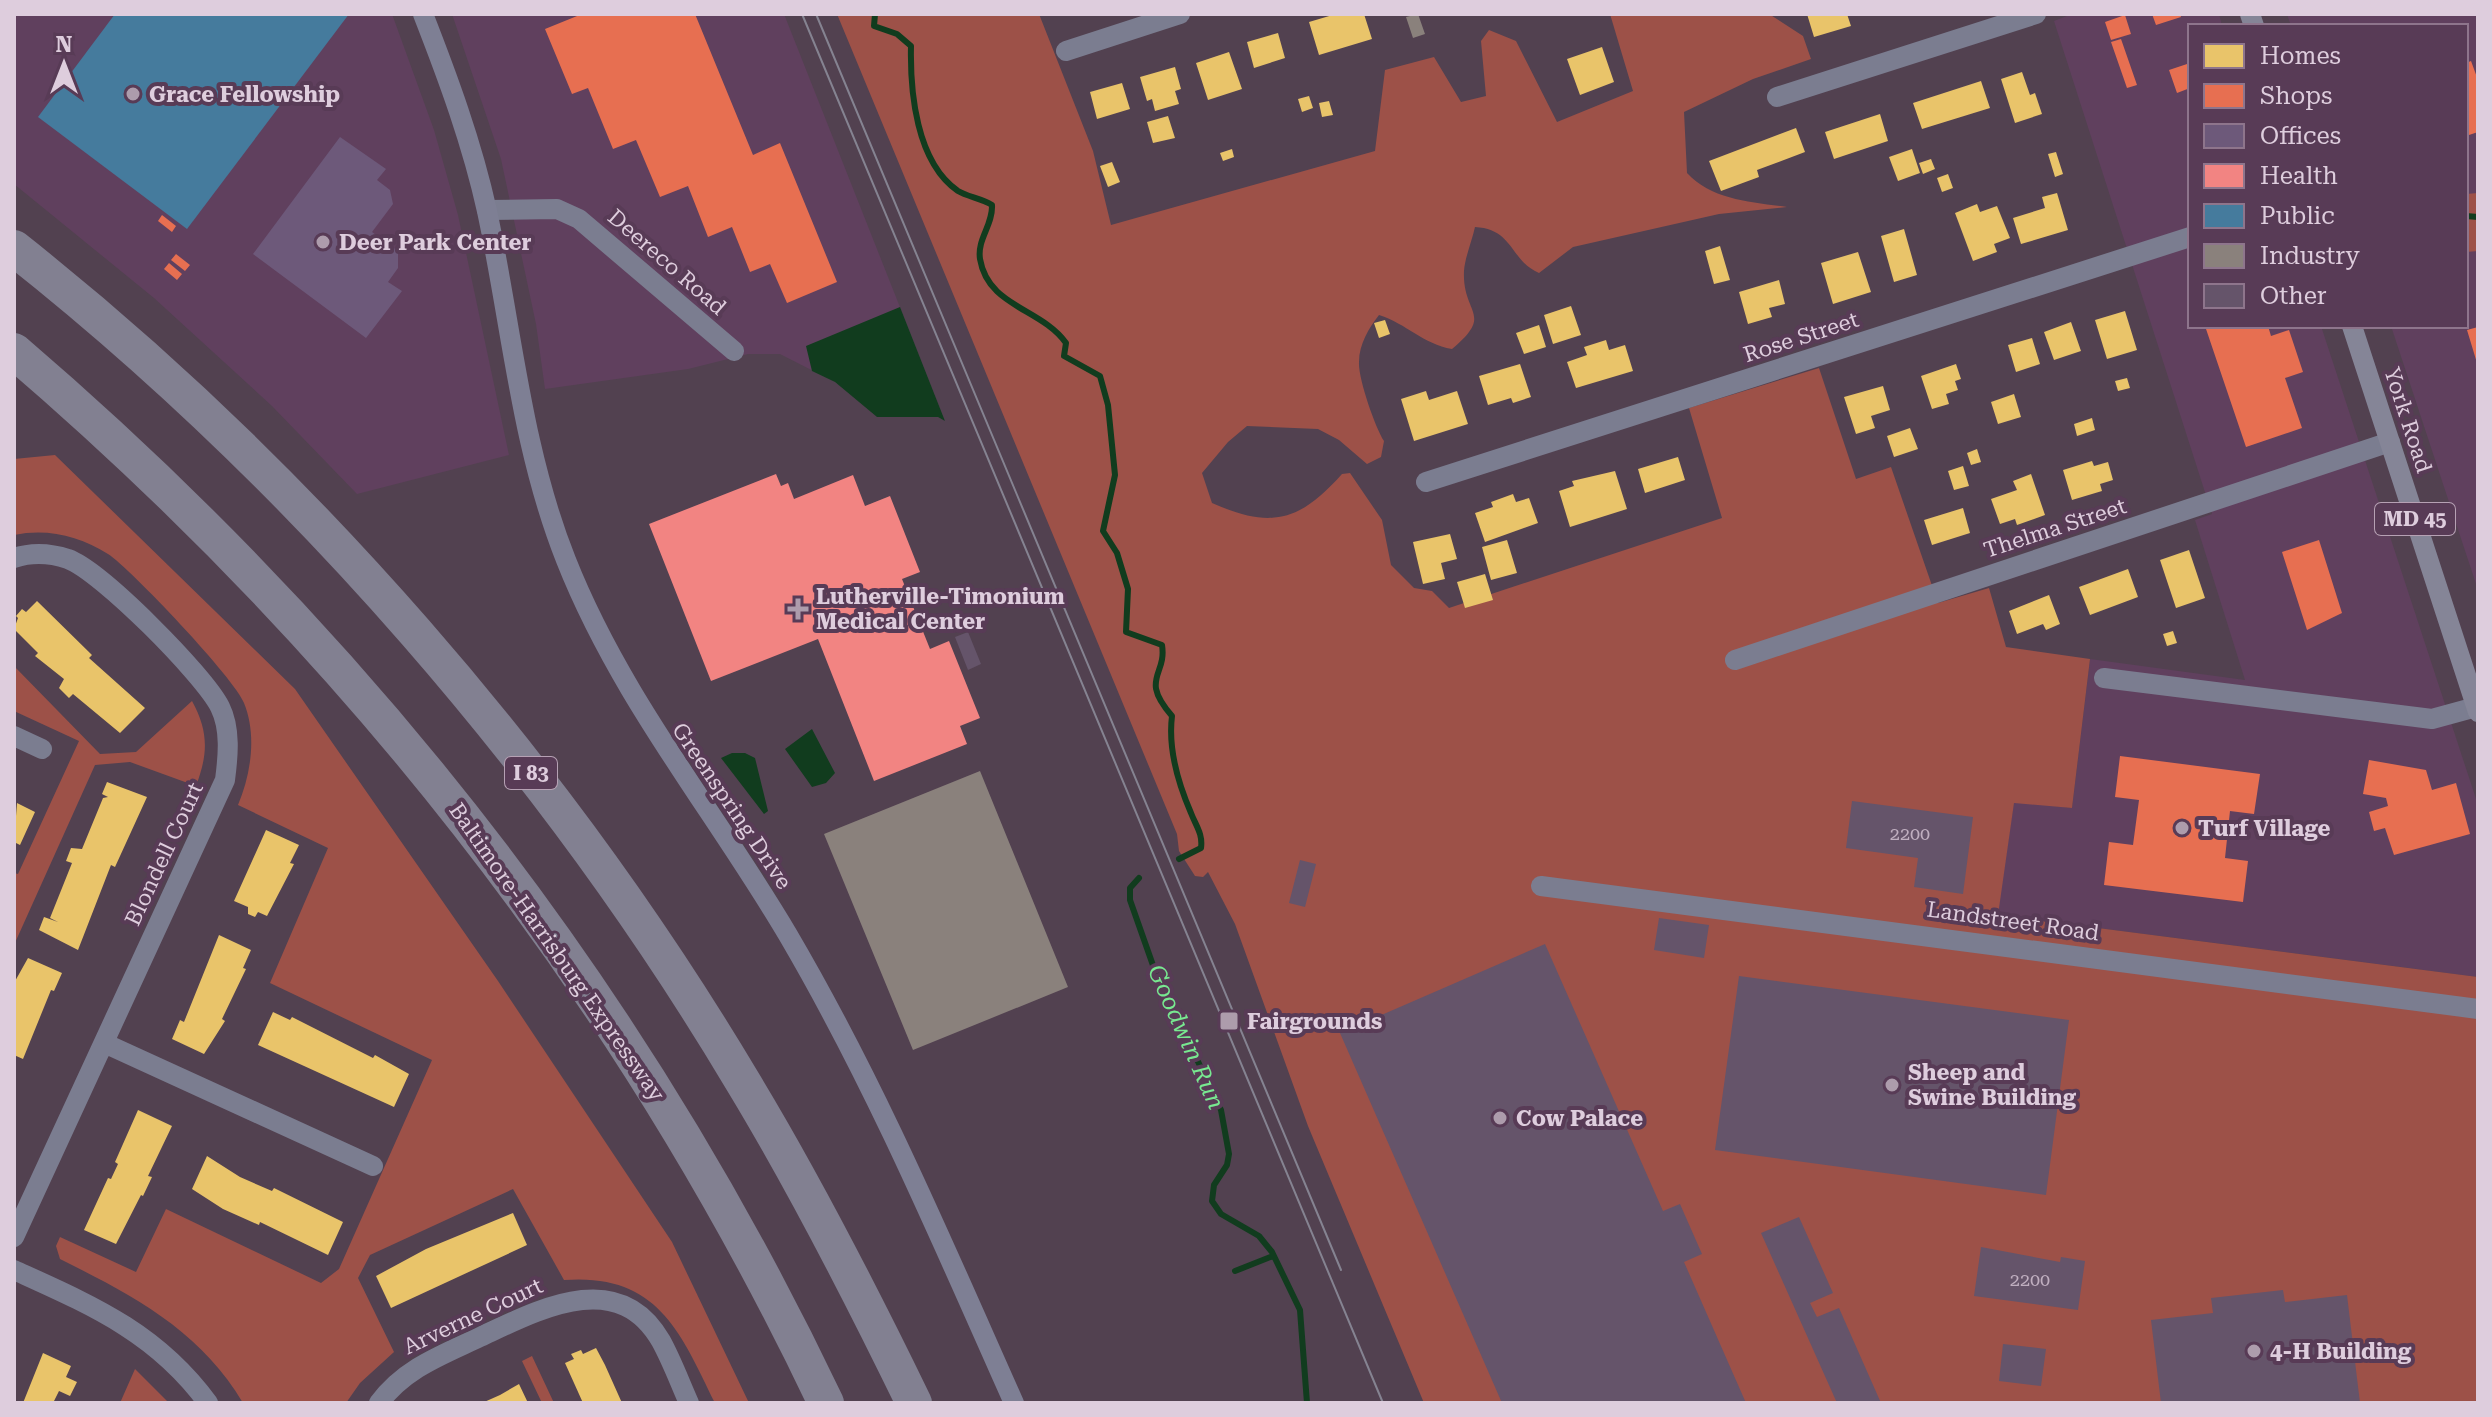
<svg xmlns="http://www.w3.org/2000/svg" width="2492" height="1417" font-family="'Roboto Serif',serif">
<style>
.built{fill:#60405e}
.green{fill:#9d5148}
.water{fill:#113c1e}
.homes{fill:#e9c46a}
.shops{fill:#e76f51}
.offices{fill:#6d597a}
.health{fill:#f28482}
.public{fill:#457b9d}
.industry{fill:#8a817c}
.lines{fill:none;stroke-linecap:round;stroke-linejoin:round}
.stream{stroke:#113c1e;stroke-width:6}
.building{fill:#65546a}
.minor{stroke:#7b7d90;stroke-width:20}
.secondary{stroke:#7e7f94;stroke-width:20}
.primary{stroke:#858597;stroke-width:20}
.motorway{stroke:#828091;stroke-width:36}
.tram{stroke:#858391;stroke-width:2}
.poi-dot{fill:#ad9cac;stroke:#583b56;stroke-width:3}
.labels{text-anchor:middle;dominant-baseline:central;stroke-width:8;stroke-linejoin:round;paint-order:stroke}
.number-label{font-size:18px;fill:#c0afc0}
.shield{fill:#583b56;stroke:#b6a1b4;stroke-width:2}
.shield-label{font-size:20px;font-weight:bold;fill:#decddd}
.poi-label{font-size:22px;font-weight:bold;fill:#decddd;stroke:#583b56;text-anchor:start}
.street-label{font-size:22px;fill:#decddd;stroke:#583b56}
.water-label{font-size:24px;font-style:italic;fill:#78e890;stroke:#583b56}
</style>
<rect width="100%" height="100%" fill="#524150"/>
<!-- built -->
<path class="built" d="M14,14H392L434,130L458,215L509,455L357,494L272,406L154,298L14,184Z
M452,14H784L945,421L938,417H877L835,382L780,354H748L688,369L545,389L536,324L501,159Z
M2072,14H2219L2222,26H2190V326H2321L2478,805V977L1997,915L2014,802L2072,808L2090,659L2245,680L2195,520L2212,514L2054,21Z
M2287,14H2478V590L2391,326H2466V26H2291Z"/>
<!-- green -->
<path class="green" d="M837,14H1039L1093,151L1111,225L1375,151L1385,70L1434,57L1461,102L1486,96L1481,41L1489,30L1516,41L1557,122L1633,91L1610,14H1769L1803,36L1811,59L1753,79L1684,112L1687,173C1712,200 1751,202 1787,207L1719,214L1573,247L1539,273C1510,261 1514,229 1475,227C1472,241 1465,257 1464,271C1462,315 1495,313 1452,349C1423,344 1407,324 1379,315C1369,328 1359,344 1359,362C1358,378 1375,427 1384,441L1381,457L1367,464L1339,440L1318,429L1247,426L1228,442L1202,473L1212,503C1271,529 1299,522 1342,474L1350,473L1382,520L1391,565L1414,588L1432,591L1449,608L1722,518L1689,408L1819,368L1856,479L1891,467L1938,603L1989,588L2006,647L2090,659L2072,808L2014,803L1998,915L2478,977V1403H1424L1308,1126L1235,924L1208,872L1203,877L1195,876L1179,851L1177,834Z
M2478,193V251L2466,252V194Z
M55,455L295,689L498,981L672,1242L749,1403H715C680,1331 657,1273 564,1280L513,1189L370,1255L358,1278L394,1352L360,1383L346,1403H243C200,1330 132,1295 60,1259L56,1246L60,1237L136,1272L166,1209L321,1283L339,1269L432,1060L270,983L328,848L238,805C251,774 257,735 244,703C236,680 130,568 108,554C80,536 47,528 14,535V459Z
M14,666L100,754L136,752L192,701C209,732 208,754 196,786L130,762L95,765L14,945V873L18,874L79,741L14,711Z
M532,1356L554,1403H542L522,1361Z
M135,1369L169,1403H120Z"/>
<!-- water -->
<path class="water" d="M900,307L945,421L938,417H877L835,382L812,371L806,346Z
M812,729L835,773L826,783L812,787L785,749Z
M732,753H745L755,758L768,811L764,814L721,758Z"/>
<!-- homes -->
<path class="homes" d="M1336,14H1364L1372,39L1319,55L1309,22Z
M1807,14H1847L1851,26L1814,37Z
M1278,33L1285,58L1254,68L1247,42Z
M1602,47L1614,82L1580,95L1567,59Z
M1229,52L1242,89L1208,100L1196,63Z
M1175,67L1181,89L1175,91L1179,104L1155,111L1152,99L1147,101L1140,77Z
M2022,72L2030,95L2035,93L2042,114L2015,123L2001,79Z
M1981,81L1990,108L1922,129L1913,103Z
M1122,83L1130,109L1097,119L1090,92Z
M1309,96L1313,108L1302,112L1298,99Z
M1329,101L1333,115L1322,117L1319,103Z
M1880,114L1888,141L1834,159L1825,132Z
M1168,116L1175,138L1153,143L1147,122Z
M1796,128L1805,152L1757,170L1759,177L1721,191L1709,161Z
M1232,149L1234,157L1223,161L1220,153Z
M1912,149L1920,173L1898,181L1889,157Z
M2056,152L2063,174L2055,177L2048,154Z
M1931,159L1935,169L1923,174L1919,163Z
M1112,162L1120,182L1108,187L1100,166Z
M1948,174L1953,188L1942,192L1937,178Z
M2057,193L2068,230L2021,244L2013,218L2045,208L2042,197Z
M1977,204L1980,212L1997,206L2010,238L1994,244L1997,252L1973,261L1955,213Z
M1904,229L1917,275L1894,282L1881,236Z
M1720,246L1730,280L1714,284L1705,251Z
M1858,252L1871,292L1833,304L1821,263Z
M1779,280L1785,304L1769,308L1772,317L1748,324L1739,292Z
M1571,306L1581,335L1553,344L1544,315Z
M2125,311L2137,350L2107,359L2095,320Z
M1385,320L1390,334L1379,338L1374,323Z
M2071,322L2081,351L2054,360L2044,332Z
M1539,325L1546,347L1524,354L1516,333Z
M2032,338L2040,364L2016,372L2008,345Z
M1606,340L1609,350L1625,345L1633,371L1576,388L1567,362L1587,355L1584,347Z
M1520,364L1531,397L1513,403L1511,398L1488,405L1479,376Z
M1956,364L1961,379L1955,381L1958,390L1946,394L1949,404L1932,409L1921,376Z
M2127,378L2130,388L2118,391L2115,381Z
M1883,386L1890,410L1871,416L1875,428L1856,434L1844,397Z
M1426,391L1429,400L1457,391L1468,424L1414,441L1401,399Z
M2014,394L2021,417L1998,424L1991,402Z
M2092,418L2095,430L2077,436L2074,424Z
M1910,428L1918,449L1894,457L1887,436Z
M1977,449L1981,462L1971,465L1967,453Z
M1678,457L1685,480L1645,493L1638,469Z
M2092,461L2094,466L2108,462L2113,480L2100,484L2102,491L2072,500L2063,470Z
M1963,466L1969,486L1954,490L1948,471Z
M1615,471L1627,509L1570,527L1559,491L1574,486L1572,481Z
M2031,474L2045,515L2017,525L2015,519L2000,524L1991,499L2017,490L2013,481Z
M1513,494L1516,502L1529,498L1538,523L1485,542L1475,513L1493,507L1491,502Z
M1963,508L1970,533L1932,545L1924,520Z
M1450,534L1457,559L1441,563L1445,579L1423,584L1413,542Z
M1507,540L1517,573L1491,580L1482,547Z
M2189,550L2205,598L2176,608L2160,560Z
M2128,569L2138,597L2090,615L2079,587Z
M1485,574L1493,600L1465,608L1457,582Z
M2049,595L2060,624L2046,630L2043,624L2017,634L2009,611Z
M37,601L92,655L89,658L145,708L120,733L73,694L69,698L59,688L64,679L35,656L38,653L14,629L18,618L16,616L22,609L26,612Z
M2173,631L2177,643L2167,646L2163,634Z
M107,782L147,797L115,867L111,865L78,950L39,930L44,917L58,922L50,918L72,863L66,861L71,848L82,849L103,798L108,797L102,794Z
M17,803L35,812L20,845L14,842Z
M266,830L299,845L290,863L294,864L267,916L258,912L255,917L248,914V907L234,901Z
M219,935L251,950L243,968L246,969L222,1019L225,1021L204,1054L172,1039L180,1020L184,1022Z
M28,958L62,973L54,991L51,990L23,1059L14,1055V983Z
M273,1012L290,1020L292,1017L373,1058L375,1055L409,1074L394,1107L258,1045Z
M138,1110L172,1126L148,1176L152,1177L143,1196L141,1195L116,1244L84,1230L108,1178L111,1179L118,1164L115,1162Z
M207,1156L240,1177L272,1191L274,1188L343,1222L328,1255L260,1222L259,1225L223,1209L192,1189Z
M513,1213L527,1245L391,1308L376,1276L426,1249Z
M596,1348L605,1365L622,1403H583L565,1363L574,1359L571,1354L581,1350L583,1354Z
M43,1353L71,1366L66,1377L77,1382L70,1396L59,1391L53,1403H23Z
M519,1384L528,1403H482L500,1395Z"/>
<!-- shops -->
<path class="shops" d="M582,14H695L753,155L780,143L837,282L787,303L770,264L750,272L732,227L708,237L688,186L660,197L636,140L613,149L588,88L572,94L545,29Z
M2152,14H2180L2181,17L2156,25Z
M2125,15L2131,34L2111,40L2105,22Z
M2121,39L2137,85L2127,88L2111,42Z
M2471,61L2478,80V132L2466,136V63Z
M2190,63V88L2177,93L2169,70Z
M162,215L176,226L172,232L158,221Z
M176,254L190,265L185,271L171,260Z
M169,263L182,274L177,280L164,269Z
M2205,326H2268L2271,336L2289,330L2303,372L2285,378L2302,428L2246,447Z
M2478,327V363H2477L2467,330Z
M2319,540L2342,613L2307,630L2282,552Z
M2120,756L2260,774L2254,814L2230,811L2225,858L2248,861L2243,902L2104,885L2109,842L2133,845L2139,800L2115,797Z
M2369,760L2426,770L2432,790L2456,783L2470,834L2394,855L2385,828L2374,831L2369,812L2388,806L2386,798L2363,794Z"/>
<!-- offices -->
<path class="offices" d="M340,137L386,169L377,180L390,190L393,204L372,232L398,251V268L388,282L402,291L366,338L253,254Z"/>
<!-- health -->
<path class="health" d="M776,474L781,486L788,483L794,499L853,475L865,506L890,496L920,572L902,579L930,649L949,641L980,718L960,726L967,744L874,781L818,639L711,681L649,524Z"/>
<!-- public -->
<path class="public" d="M115,14H349L187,229L38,117Z"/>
<!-- industry -->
<path class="industry" d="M1418,14L1425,34L1413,38L1406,17Z
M980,771L1068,987L913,1050L824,834Z"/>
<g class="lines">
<!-- stream -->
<path class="stream" d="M875,14L874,26L897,34L911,46C910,91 916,162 958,191C968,197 981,198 992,205C993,225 977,239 980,259C988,307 1041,308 1066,343L1064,356L1100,376L1108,405L1115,475L1103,531L1117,553L1128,589L1126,632L1162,645C1167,676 1139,678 1172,716C1168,748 1178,783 1191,813C1196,826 1203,834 1201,848L1179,859
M2466,216L2478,217
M1139,878L1130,888V900L1155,971L1221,1110L1229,1154L1227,1165L1214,1185L1212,1201L1221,1214L1259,1236L1272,1252L1300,1310L1307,1403
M1235,1271L1273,1256"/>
</g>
<!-- building -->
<path class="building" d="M968,632L981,664L968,670L955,637Z
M1852,801L1973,817L1963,894L1914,887L1918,858L1846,848Z
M1300,860L1316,864L1305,907L1289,903Z
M1659,918L1709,925L1704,958L1654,950Z
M1545,944L1663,1211L1680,1204L1702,1254L1684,1262L1746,1403H1502L1340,1033Z
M1739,976L2069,1020L2046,1195L1715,1150Z
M1799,1217L1833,1293L1810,1303L1817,1317L1839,1308L1881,1403H1837L1761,1233Z
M1981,1247L2060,1262L2061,1257L2085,1261L2078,1310L1974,1296Z
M2283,1290L2285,1302L2347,1295L2360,1403H2161L2151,1320L2213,1313L2211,1298Z
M2003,1344L2046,1349L2041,1386L1999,1381Z"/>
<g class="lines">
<!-- minor -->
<path class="minor" d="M1066,51L1180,14
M1777,97L2036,14
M487,210L557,209L579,219L734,351
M1426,482L2190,237
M14,558C32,552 50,553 68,559C101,571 204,675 220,707C231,729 228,757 225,780L14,1237
M1735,660L2390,442
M2104,678L2432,719L2476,707
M14,736L42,749
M1541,886L2478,1009
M104,1043L373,1166
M14,1270C91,1305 156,1332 208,1403
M379,1403C405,1368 442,1355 480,1337C538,1310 618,1266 661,1341C672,1361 680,1383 689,1403"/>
<!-- secondary -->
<path class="secondary" d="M423,14C448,78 472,143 487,211C512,328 521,447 566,560C621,699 713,808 788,935C876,1085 943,1244 1014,1403"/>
<!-- primary -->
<path class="primary" d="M2250,14L2254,26
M2352,326L2478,712"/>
<!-- motorway -->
<path class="motorway" d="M14,248C299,473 557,770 743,1082C806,1186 861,1294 914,1403
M14,351C356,644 632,995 826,1403"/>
<!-- tram -->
<path class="tram" d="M802,14L1383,1403
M816,14L1341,1270"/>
</g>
<!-- markers -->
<g class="poi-dot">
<circle cx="133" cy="94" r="8"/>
<circle cx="323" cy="242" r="8"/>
<path d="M794 597h8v8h8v8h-8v8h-8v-8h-8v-8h8z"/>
<circle cx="2182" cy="828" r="8"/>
<rect x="1219" y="1011" width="20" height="20" rx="4"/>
<circle cx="1892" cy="1085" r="8"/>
<circle cx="1500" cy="1118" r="8"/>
<circle cx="2254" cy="1351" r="8"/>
</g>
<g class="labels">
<!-- number labels -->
<g class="number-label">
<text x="1910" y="833">2200</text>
<text x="2030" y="1279">2200</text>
</g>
<!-- shield labels -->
<g class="shield">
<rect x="2375" y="503" width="80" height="32" rx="6"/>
<rect x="505" y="757" width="52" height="32" rx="6"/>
</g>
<g class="shield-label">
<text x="2415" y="519">MD 45</text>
<text x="531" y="773">I 83</text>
</g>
<!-- poi labels -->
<g class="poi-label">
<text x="149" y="94">Grace Fellowship</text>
<text x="339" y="242">Deer Park Center</text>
<text x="816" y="596">Lutherville-Timonium<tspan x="816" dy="25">Medical Center</tspan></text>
<text x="2198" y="828">Turf Village</text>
<text x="1247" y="1021">Fairgrounds</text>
<text x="1908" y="1072">Sheep and<tspan x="1908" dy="25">Swine Building</tspan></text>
<text x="1516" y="1118">Cow Palace</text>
<text x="2270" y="1351">4-H Building</text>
</g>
<!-- street labels -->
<g class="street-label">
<text transform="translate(667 262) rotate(41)">Deereco Road</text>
<text transform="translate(1801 337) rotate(-18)">Rose Street</text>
<text transform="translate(2408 420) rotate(72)">York Road</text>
<text transform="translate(2055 528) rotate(-18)">Thelma Street</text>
<text transform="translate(732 806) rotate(56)">Greenspring Drive</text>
<text transform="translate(164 854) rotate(-65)">Blondell Court</text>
<text transform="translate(2013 921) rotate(8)">Landstreet Road</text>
<text transform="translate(557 952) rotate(55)">Baltimore-Harrisburg Expressway</text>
<text transform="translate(473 1316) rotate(-25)">Arverne Court</text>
</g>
<!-- water labels -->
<g class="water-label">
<text transform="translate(1186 1037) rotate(66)">Goodwin Run</text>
</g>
</g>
<!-- border -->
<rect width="2492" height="1417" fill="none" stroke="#decddd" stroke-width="32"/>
<!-- legend -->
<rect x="2188" y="24" width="280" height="304" fill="#583b56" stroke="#8e758c" stroke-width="2"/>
<rect x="2204" y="44" width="40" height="24" fill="#e9c46a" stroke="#8e758c" stroke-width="2"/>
<text x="2260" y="64" font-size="24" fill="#decddd">Homes</text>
<rect x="2204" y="84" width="40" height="24" fill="#e76f51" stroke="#8e758c" stroke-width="2"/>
<text x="2260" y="104" font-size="24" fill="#decddd">Shops</text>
<rect x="2204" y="124" width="40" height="24" fill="#6d597a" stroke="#8e758c" stroke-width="2"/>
<text x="2260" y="144" font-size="24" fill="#decddd">Offices</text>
<rect x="2204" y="164" width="40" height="24" fill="#f28482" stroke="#8e758c" stroke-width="2"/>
<text x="2260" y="184" font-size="24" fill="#decddd">Health</text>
<rect x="2204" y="204" width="40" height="24" fill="#457b9d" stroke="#8e758c" stroke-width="2"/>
<text x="2260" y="224" font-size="24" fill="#decddd">Public</text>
<rect x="2204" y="244" width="40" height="24" fill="#8a817c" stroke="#8e758c" stroke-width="2"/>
<text x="2260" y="264" font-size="24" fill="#decddd">Industry</text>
<rect x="2204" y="284" width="40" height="24" fill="#65546a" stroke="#8e758c" stroke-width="2"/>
<text x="2260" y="304" font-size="24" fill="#decddd">Other</text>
<!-- north arrow -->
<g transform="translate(64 64)" stroke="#583b56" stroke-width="6" paint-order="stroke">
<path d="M0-6L14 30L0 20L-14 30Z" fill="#decddd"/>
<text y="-12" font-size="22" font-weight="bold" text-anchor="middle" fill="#decddd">N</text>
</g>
</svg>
